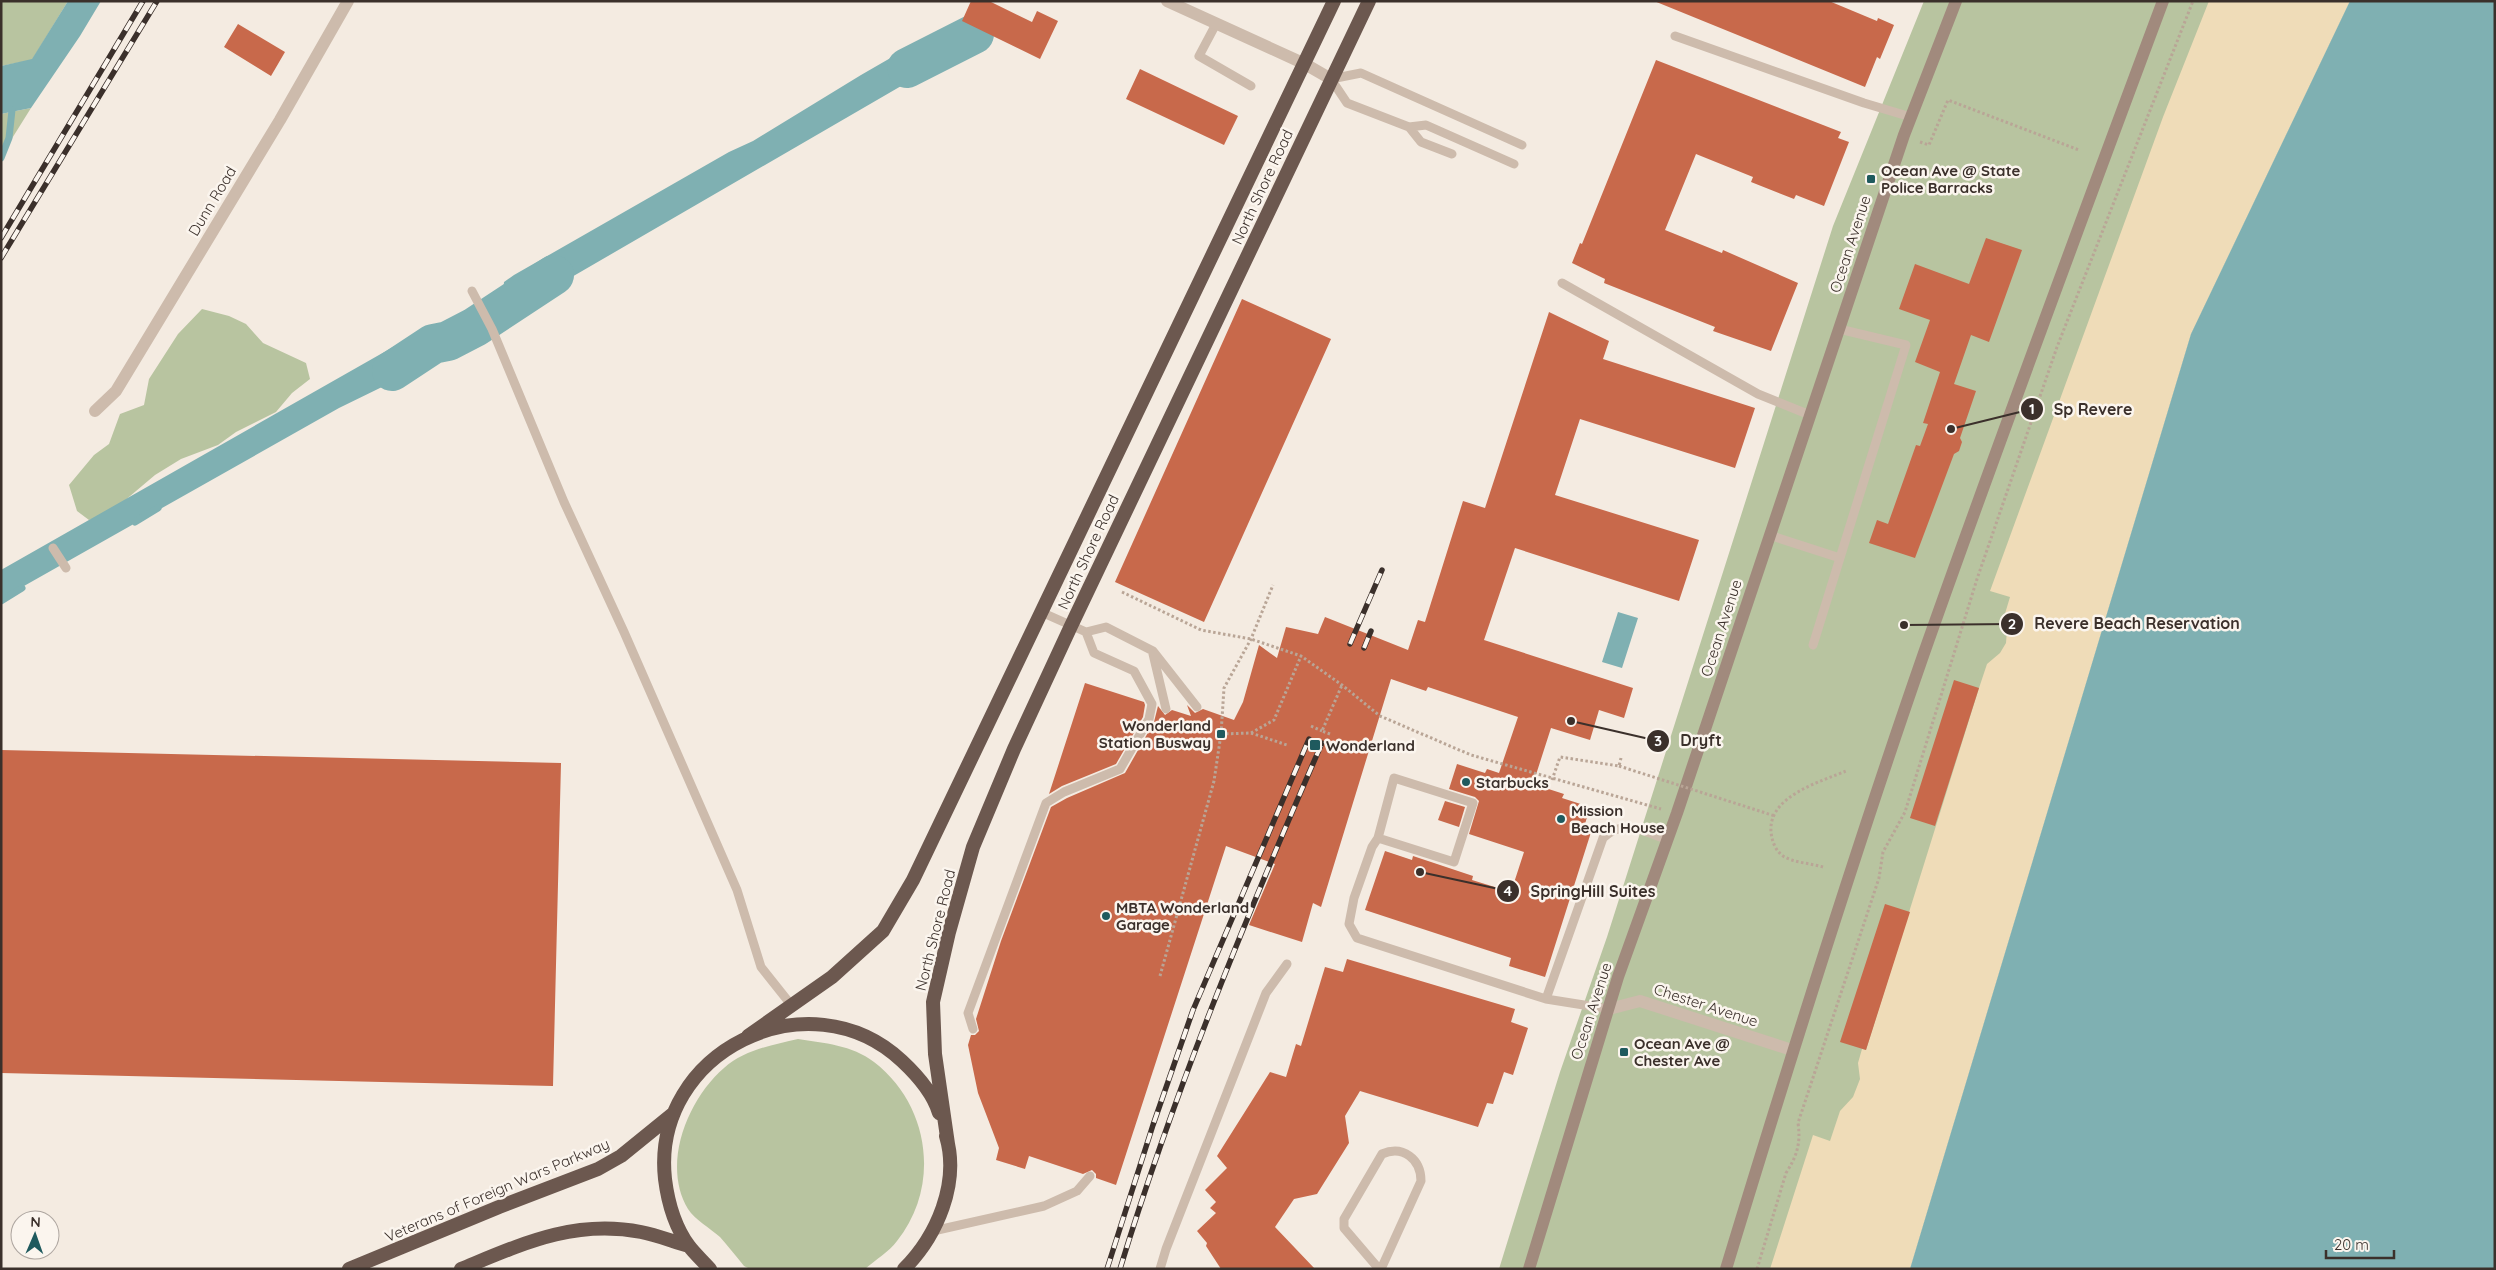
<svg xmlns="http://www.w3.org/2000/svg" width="2496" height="1270" font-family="Quicksand,sans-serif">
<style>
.green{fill:#b8c4a0}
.sand{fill:#efdcb8}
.water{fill:#7fb0b2}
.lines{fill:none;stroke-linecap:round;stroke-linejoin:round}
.stream{stroke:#7fb0b2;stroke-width:7}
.river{stroke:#7fb0b2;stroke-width:40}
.building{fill:#c8694b}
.path{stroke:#b9a596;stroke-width:3;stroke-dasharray:2.5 2.5;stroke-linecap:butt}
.service{stroke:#cdbbac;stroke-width:9}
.minor{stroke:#cdbbac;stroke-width:12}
.secondary{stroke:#a18a7d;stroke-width:12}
.trunk{stroke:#6c584f;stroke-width:14}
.rail-casing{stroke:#3b302b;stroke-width:5.5}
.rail{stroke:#fbf5ee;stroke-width:4;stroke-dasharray:11;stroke-linecap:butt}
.path-bridge{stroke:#b9a596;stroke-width:3;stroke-dasharray:2.5 2.5;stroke-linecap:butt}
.poi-dot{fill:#1f5a5e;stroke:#fbf5ee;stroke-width:2}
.labels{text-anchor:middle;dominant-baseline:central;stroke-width:5;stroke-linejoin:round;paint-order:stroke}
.poi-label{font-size:15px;font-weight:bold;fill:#3b302b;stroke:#fbf5ee;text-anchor:start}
.street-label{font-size:15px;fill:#3b302b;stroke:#fbf5ee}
.leader{fill:none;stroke:#3b302b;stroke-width:2}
.callout-dot{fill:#3b302b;stroke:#fbf5ee;stroke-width:2}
.mark-label{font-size:15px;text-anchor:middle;font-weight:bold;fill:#fff}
.callout-label{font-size:16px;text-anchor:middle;font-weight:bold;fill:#3b302b;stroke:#fbf5ee;stroke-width:5;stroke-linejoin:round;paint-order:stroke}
</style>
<rect width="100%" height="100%" fill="#f4ebe1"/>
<!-- green -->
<path class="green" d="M1,1H68L32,60L1,66Z
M1924,1H2350L2191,334L1910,1269H1499L1560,1072L1607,937L1833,226Z
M31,108L1,156V114Z
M202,309L229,316L246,324L263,343L306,363L310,379L292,393L276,412L236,432L218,445L181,459L155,475L110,513L89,520L77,511L69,485L94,455L109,444L120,414L144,405L149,379L178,334Z
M798,1039C824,1043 852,1045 874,1062C930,1105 941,1186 897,1241C889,1252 875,1260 865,1269H750L744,1266C736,1256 728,1246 720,1237C710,1228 695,1220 688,1209C661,1164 688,1099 724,1068C744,1050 772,1045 798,1039Z"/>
<!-- sand -->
<path class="sand" d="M2209,1H2350L2191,334L1910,1269H1770L1813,1135L1830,1141L1840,1111L1853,1097L1860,1079L1858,1063L1862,1049L1866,1050L1979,688L1987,664L2000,653L2006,643L2007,630L2004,617L2010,597L1990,591L2163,117Z"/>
<!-- water -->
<path class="water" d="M68,1H101L80,36L31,108L1,114V66L32,59Z
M2350,1H2495V1269H1910L2191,334Z
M939,30H951L956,39L953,49L927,71L558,285L513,307C502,302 503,294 504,282L514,275L729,152L753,141L861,75Z
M430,326L438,330L442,336L437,348L382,387L339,408L1,599V570Z
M1618,612L1638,618L1622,668L1602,662Z"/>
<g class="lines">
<!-- stream -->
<path class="stream" d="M1,158L9,138L12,110
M135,522L158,508
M1,601L22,588"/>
<!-- river -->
<path class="river" d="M907,68L974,34
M392,371L433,344L448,341L475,327L554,275"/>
</g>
<!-- building -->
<path class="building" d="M971,1H989L1032,22L1037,11L1058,21L1040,59L962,21Z
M1654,1H1829L1877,21L1878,18L1894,25L1880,59L1877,57L1865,87Z
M238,24L285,52L271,76L224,47Z
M1656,60L1841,132L1838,138L1849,142L1824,206L1796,195L1794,199L1751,182L1753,177L1696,154L1665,230L1722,253L1723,250L1798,283L1771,351L1713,331L1715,327L1604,283L1605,279L1572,263L1580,243L1582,244Z
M1140,69L1238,116L1224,145L1126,99Z
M1986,238L2022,250L1989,342L1971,335L1954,384L1976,391L1960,438L1962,442L1959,451L1954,454L1915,558L1869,543L1877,520L1888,524L1916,445L1920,446L1928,424L1923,423L1940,372L1915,362L1930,320L1899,309L1915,264L1969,284Z
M1242,299L1331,339L1204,622L1115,582Z
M1549,312L1609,341L1603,359L1755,408L1735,468L1580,419L1555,495L1699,540L1679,601L1515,548L1484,640L1633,688L1624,718L1599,710L1590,740L1551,728L1533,784L1564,794L1562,798L1590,807L1585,824L1593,826L1545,977L1509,966L1511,958L1365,910L1385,851L1412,860L1413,856L1473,876L1472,880L1511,892L1524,852L1469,834L1479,801L1475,797L1449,789L1457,764L1485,773L1487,769L1499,773L1518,717L1428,687L1426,691L1391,679L1321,907L1313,903L1302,942L1249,925L1275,864L1226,846L1116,1185L1096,1178V1174L1092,1170L1083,1174L1029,1156L1025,1169L996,1160L999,1148L978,1093L968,1045L971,1035H975L979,1031L976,1019L1001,941L1051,807L1067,798L1125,773L1154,722L1158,706L1165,715L1172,710L1191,716L1187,705L1195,713L1203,709L1234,720L1243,702L1259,645L1277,658L1286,627L1318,634L1325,617L1408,650L1418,620L1425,622L1463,501L1485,508Z
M1954,680L1979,688L1935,826L1910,818Z
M1085,683L1144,702L1145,705L1143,717L1116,764L1062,786L1049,794Z
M1,750L561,763L553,1086L1,1073Z
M1445,801L1465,807L1459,827L1438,820Z
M1885,904L1910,912L1866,1050L1840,1042Z
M1347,959L1515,1009L1511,1022L1528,1028L1513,1075L1504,1072L1493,1104L1487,1103L1478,1127L1360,1091L1345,1116L1349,1143L1317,1194L1294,1199L1275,1227L1315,1269H1221L1206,1246L1207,1243L1197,1231L1216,1213L1210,1208L1216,1202L1205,1190L1227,1168L1217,1156L1270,1072L1286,1077L1296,1044L1301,1046L1325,967L1343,972Z"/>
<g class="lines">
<!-- path -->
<path class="path" d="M1920,142L1929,145L1948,100L2079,150
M1122,592L1201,630L1251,639L1301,656L1342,685L1380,716L1471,755L1661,809
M1311,726L1322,731
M1251,733L1274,720L1301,656
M1221,734L1251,733L1287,745
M1330,734L1322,731L1342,685
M1552,780L1560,757L1619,766L1621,758
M1823,867C1810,863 1794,863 1783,856C1775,850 1772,841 1771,832C1768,796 1820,782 1846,771
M1160,976L1214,781L1221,734L1224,688L1251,639L1273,585
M1757,1269L1786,1173C1797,1156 1801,1143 1798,1123L1879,878L1883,852L1905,812L1977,579L2057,347L2193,1"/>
<!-- service -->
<path class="service" d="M1216,24L1199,56L1251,86
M1675,36L1864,103L1911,117
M1409,127L1421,142L1452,154
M1514,164L1426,125L1409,127L1347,103L1331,79L1361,73L1522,145
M1562,283L1758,394L1810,415
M472,291L492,329L564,502L624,632L737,890L761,967L792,1006
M1839,329L1906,345L1840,558
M1769,535L1840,558L1813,645
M53,548L66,568
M1041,612L1086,632L1106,627L1153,651L1197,707
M1153,654L1166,709
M1378,838L1454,862L1473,803L1394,778L1378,838L1372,847L1354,898L1349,924L1357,938L1546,999L1609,1009
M1546,999L1603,838C1624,818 1642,831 1666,839
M973,1029L968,1013L1046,803L1064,792L1120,769L1149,719L1152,704L1134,671L1094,653L1086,632
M933,1231L1044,1206L1077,1191L1090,1176
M1160,1269L1166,1249L1266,993L1287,964
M1379,1269L1344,1228V1219L1382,1154C1403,1145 1421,1159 1421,1181L1381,1269"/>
<!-- minor -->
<path class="minor" d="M1167,1L1305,64L1331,79
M95,411L116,391L280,120L348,1
M1609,1009L1640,1001L1792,1050"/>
<!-- secondary -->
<path class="secondary" d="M1529,1269L1618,977L1677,813L1904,135L1956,1
M1726,1269C1789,1062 1853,857 1924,653C2001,435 2082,218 2163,1"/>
<!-- trunk -->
<path class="trunk" d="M748,1036L832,977L883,931L913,880L1334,1
M948,1144L935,1054L933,1002L949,932L973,847L1014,749L1071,626L1369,1
M349,1269L499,1207L598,1169L621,1156L674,1113
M461,1269C522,1244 574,1219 641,1232C657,1235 674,1242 689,1246
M710,1269C703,1261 695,1254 689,1246C675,1227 668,1203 665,1179C651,1052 809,974 902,1061C917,1075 933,1093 939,1113
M904,1269C937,1236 960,1183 946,1136"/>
<defs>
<path id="rail" d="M1,238L143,1
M1,258L157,1
M1350,644L1382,570
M1364,648L1371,631
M1107,1269L1153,1125L1193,1010L1309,739
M1120,1269C1175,1089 1247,915 1322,743"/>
</defs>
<!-- rail casing -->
<use href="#rail" class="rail-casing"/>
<!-- rail -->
<use href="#rail" class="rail"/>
<!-- path-bridge -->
<path class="path-bridge" d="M1619,766L1775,816"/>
</g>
<!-- markers -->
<g class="poi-dot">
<rect x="1866" y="174" width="10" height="10" rx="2.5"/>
<rect x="1216" y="729" width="10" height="10" rx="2.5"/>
<rect x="1309" y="739" width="12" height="12" rx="2.5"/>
<circle cx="1466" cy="782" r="5"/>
<circle cx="1561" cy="819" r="5"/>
<circle cx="1106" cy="916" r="5"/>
<rect x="1619" y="1047" width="10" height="10" rx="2.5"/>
</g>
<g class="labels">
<!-- poi labels -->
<g class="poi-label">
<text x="1881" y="170">Ocean Ave @ State<tspan x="1881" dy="17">Police Barracks</tspan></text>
<text x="1211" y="725" text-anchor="end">Wonderland<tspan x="1211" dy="17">Station Busway</tspan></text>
<text x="1326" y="745">Wonderland</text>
<text x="1476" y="782">Starbucks</text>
<text x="1571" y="810">Mission<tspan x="1571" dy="17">Beach House</tspan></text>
<text x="1116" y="907">MBTA Wonderland<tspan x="1116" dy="17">Garage</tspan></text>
<text x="1634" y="1043">Ocean Ave @<tspan x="1634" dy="17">Chester Ave</tspan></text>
</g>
<!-- street labels -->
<g class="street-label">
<text transform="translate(1262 187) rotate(-65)">North Shore Road</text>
<text transform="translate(212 201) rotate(-59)">Dunn Road</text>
<text transform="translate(1850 244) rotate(-72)">Ocean Avenue</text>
<text transform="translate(1088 552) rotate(-65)">North Shore Road</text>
<text transform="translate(1721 628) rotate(-72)">Ocean Avenue</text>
<text transform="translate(935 930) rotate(-76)">North Shore Road</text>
<text transform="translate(1706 1005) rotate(18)">Chester Avenue</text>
<text transform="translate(1591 1011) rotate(-72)">Ocean Avenue</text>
<text transform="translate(497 1190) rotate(-23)">Veterans of Foreign Wars Parkway</text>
</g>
</g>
<!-- callouts -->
<path class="leader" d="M1951 429L2032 409M1904 625L2012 624M1571 721L1658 741M1420 872L1508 891"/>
<g class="callout-dot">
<circle cx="1951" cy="429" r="5"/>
<circle cx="1904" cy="625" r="5"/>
<circle cx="1571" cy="721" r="5"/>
<circle cx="1420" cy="872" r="5"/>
<circle cx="2032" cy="409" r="12"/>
<circle cx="2012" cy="624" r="12"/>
<circle cx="1658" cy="741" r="12"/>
<circle cx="1508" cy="891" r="12"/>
</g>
<g class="mark-label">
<text x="2032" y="414">1</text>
<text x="2012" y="629">2</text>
<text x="1658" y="746">3</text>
<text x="1508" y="896">4</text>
</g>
<g class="callout-label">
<text x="2093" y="415">Sp Revere</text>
<text x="2137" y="629">Revere Beach Reservation</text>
<text x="1701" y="746">Dryft</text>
<text x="1593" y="897">SpringHill Suites</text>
</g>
<!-- border -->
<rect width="2496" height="1270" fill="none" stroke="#3b302b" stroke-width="5"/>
<!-- north arrow -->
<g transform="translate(35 1235) rotate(2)"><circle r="24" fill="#fbf5ee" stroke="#aea6a0"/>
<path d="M0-4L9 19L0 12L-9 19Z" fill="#1f5a5e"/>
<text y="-8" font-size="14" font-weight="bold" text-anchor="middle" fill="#3b302b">N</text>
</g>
<!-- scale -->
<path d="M2326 1250v8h68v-8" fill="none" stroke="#3b302b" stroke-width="2.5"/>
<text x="2334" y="1250" font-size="15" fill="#3b302b" stroke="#fbf5ee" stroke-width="4" paint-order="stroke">20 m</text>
</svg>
